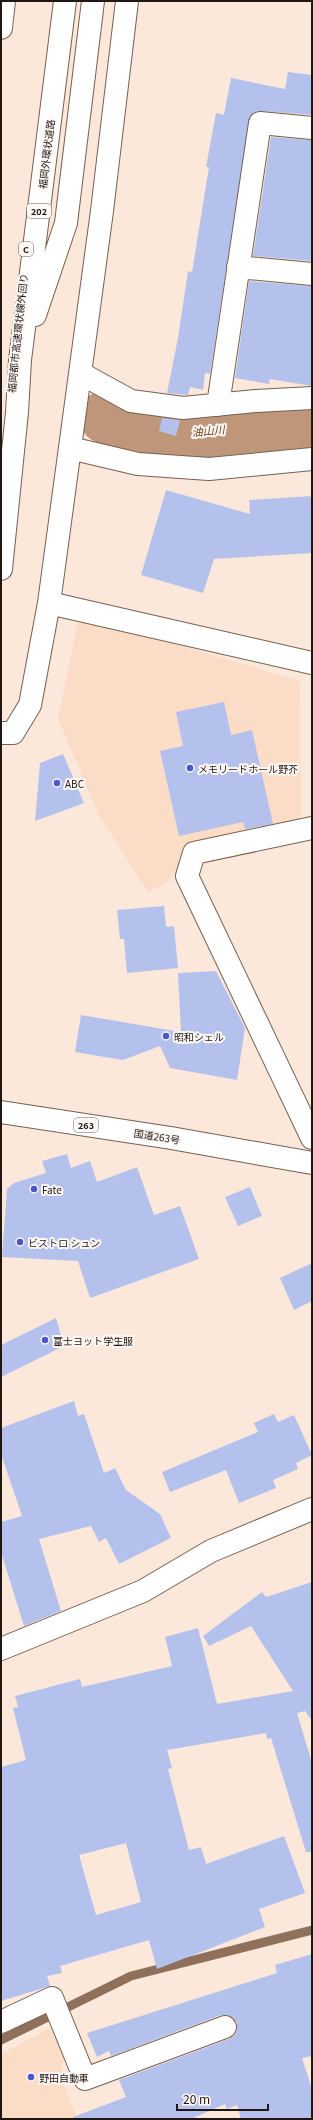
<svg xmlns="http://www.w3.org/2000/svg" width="313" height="2120" font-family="Georgia,'Noto Sans JP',serif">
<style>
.built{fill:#fbdcc7}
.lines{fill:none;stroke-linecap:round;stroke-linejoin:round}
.stream{stroke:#8f705a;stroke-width:9}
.river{stroke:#bf9679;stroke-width:54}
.building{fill:#b5c1ed;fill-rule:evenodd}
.minor-casing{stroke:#756052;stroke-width:24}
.highway-casing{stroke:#756052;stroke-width:24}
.minor{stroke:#fff;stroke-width:22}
.highway{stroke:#fff;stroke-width:22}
.poi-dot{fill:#4a57cc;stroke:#fdf8f5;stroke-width:1.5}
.labels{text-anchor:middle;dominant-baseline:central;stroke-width:4;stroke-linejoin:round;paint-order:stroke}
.shield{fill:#fdf8f5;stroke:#625a56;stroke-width:1}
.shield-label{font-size:9px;font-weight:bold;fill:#201712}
.street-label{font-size:10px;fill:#201712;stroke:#fdf8f5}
.poi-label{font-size:10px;fill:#201712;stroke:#fdf8f5;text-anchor:start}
.water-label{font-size:11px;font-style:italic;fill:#703b09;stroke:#fdf8f5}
</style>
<rect width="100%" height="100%" fill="#fbe8db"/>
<!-- built -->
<path class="built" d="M79,616L300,681L301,826L199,847L168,882L148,892L100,817L58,719Z
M50,2028L65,2056L61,2072L63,2083L78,2119H1V2054Z"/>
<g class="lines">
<!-- stream -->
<path class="stream" d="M1,2040L131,1976L312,1930"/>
<!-- river -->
<path class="river" d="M106,417L144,433L192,432L312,420"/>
</g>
<!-- building -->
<path class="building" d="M288,72L312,75V115L261,111L255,112L250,116L210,374L205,373L203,390L190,387L188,395L167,393L178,338L188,271L192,272L209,167H206L216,113L224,115L231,78L285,89Z
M271,137L312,140V261L253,256Z
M249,281L312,286V386L270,379L269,384L235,378Z
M162,418L180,420L176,436L159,431Z
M166,490L250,514L249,500L312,496V553L214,559L203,593L141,575Z
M224,702L231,735L252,730L273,824L245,829L243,822L179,836L160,751L183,746L176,712Z
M63,754L84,803L35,821L40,763Z
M164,906L166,927L174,926L178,968L127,973L124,939H120L117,910Z
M216,971L245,1028L237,1080L170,1068L160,1046L123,1060L75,1052L81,1015L181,1032L178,973Z
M67,1154L71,1168L90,1161L97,1182L137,1167L154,1215L180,1206L199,1259L90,1298L78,1261L2,1257L7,1189L14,1183L46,1173L42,1161Z
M250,1187L262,1216L238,1226L225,1197Z
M312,1263V1301L294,1310L280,1278Z
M56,1318L64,1346L1,1377V1345Z
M74,1401L78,1416L84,1414L104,1473L115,1468L126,1490L160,1514L171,1538L119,1564L106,1538L99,1542L91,1526L39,1539L61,1611L24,1626L1,1552V1522L22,1516L1,1454V1428Z
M274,1414L278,1422L294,1415L312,1455L296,1463L298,1469L273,1480L276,1488L239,1503L226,1470L170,1492L162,1472L258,1432L254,1423Z
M312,1582V1721L305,1711L297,1713L312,1763V1852H306L271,1738L267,1739L266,1733L167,1750L172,1768L168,1769L189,1850L201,1847L206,1864L284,1836L305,1893L259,1909L265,1927L157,1969L149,1940L60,1966L62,1973L47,1976L50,1986L1,2001V1767L26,1760L13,1708L18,1707L15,1696L80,1679L82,1687L172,1666L165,1637L198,1628L217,1704L293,1691L251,1626L209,1646L203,1636L262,1592L266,1597ZM126,1843L141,1902L96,1915L79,1855Z
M312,1954V2056L302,2058L312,2089V2119H241L237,2105L227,2109L225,2104L191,2119H74L73,2117L126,2097L119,2080L229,2039L235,2035L237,2029V2022L233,2017L221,2015L111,2056L109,2051L97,2057L87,2033L277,1973L275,1965Z"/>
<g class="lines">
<defs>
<path id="minor" d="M238,267L312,274
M80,373L131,401L183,408L256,401L312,398
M218,405L260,123L312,128
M70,448L138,464L209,469L312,459
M49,603L312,663
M1,733H13L30,705L49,603L102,211L127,1
M312,828L194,853L187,876L312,1138
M1,1649L143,1591L211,1551L312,1509
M1,2022L52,1998L85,2079L225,2027"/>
<path id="highway" d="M1,28L4,1
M35,315L66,223L93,1
M1,569L17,412L20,360L65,1
M1,1112L171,1138L312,1163"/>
</defs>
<!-- minor casing -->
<use href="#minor" class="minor-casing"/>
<!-- highway casing -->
<use href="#highway" class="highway-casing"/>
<!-- minor -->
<use href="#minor" class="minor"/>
<!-- highway -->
<use href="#highway" class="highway"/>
</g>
<!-- markers -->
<g class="poi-dot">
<circle cx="190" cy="768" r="4"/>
<circle cx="57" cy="783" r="4"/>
<circle cx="166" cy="1036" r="4"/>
<circle cx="34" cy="1189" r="4"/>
<circle cx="20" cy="1242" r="4"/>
<circle cx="45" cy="1340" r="4"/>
<circle cx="31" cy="2077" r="4"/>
</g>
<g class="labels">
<!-- shield labels -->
<g class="shield">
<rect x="27" y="204" width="24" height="14" rx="3"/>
<rect x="19" y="242" width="14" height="14" rx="3"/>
<rect x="74" y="1118" width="24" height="14" rx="3"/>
</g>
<g class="shield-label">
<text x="39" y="211">202</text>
<text x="26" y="249">C</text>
<text x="86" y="1125">263</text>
</g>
<!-- street labels -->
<g class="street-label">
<text transform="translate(46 154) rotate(-83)">福岡外環状道路</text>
<text transform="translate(17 333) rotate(-84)">福岡都市高速環状線外回り</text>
<text transform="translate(157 1136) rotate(9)">国道263号</text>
</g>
<!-- poi labels -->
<g class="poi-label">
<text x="198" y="768">メモリードホール野芥</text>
<text x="65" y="783">ABC</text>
<text x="174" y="1036">昭和シェル</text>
<text x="42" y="1189">Fate</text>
<text x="28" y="1242">ビストロ シュン</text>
<text x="53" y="1340">富士ヨット学生服</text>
<text x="39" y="2077">野田自動車</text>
</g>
<!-- water labels -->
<g class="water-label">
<text transform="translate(208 430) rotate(-5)">油山川</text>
</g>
</g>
<!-- border -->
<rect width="313" height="2120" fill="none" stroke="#201712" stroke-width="4"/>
<!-- scale -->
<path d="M177 2104v6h91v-6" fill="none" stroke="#201712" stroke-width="2"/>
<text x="183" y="2104" font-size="12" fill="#201712" stroke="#fdf8f5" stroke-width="3" paint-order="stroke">20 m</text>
</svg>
